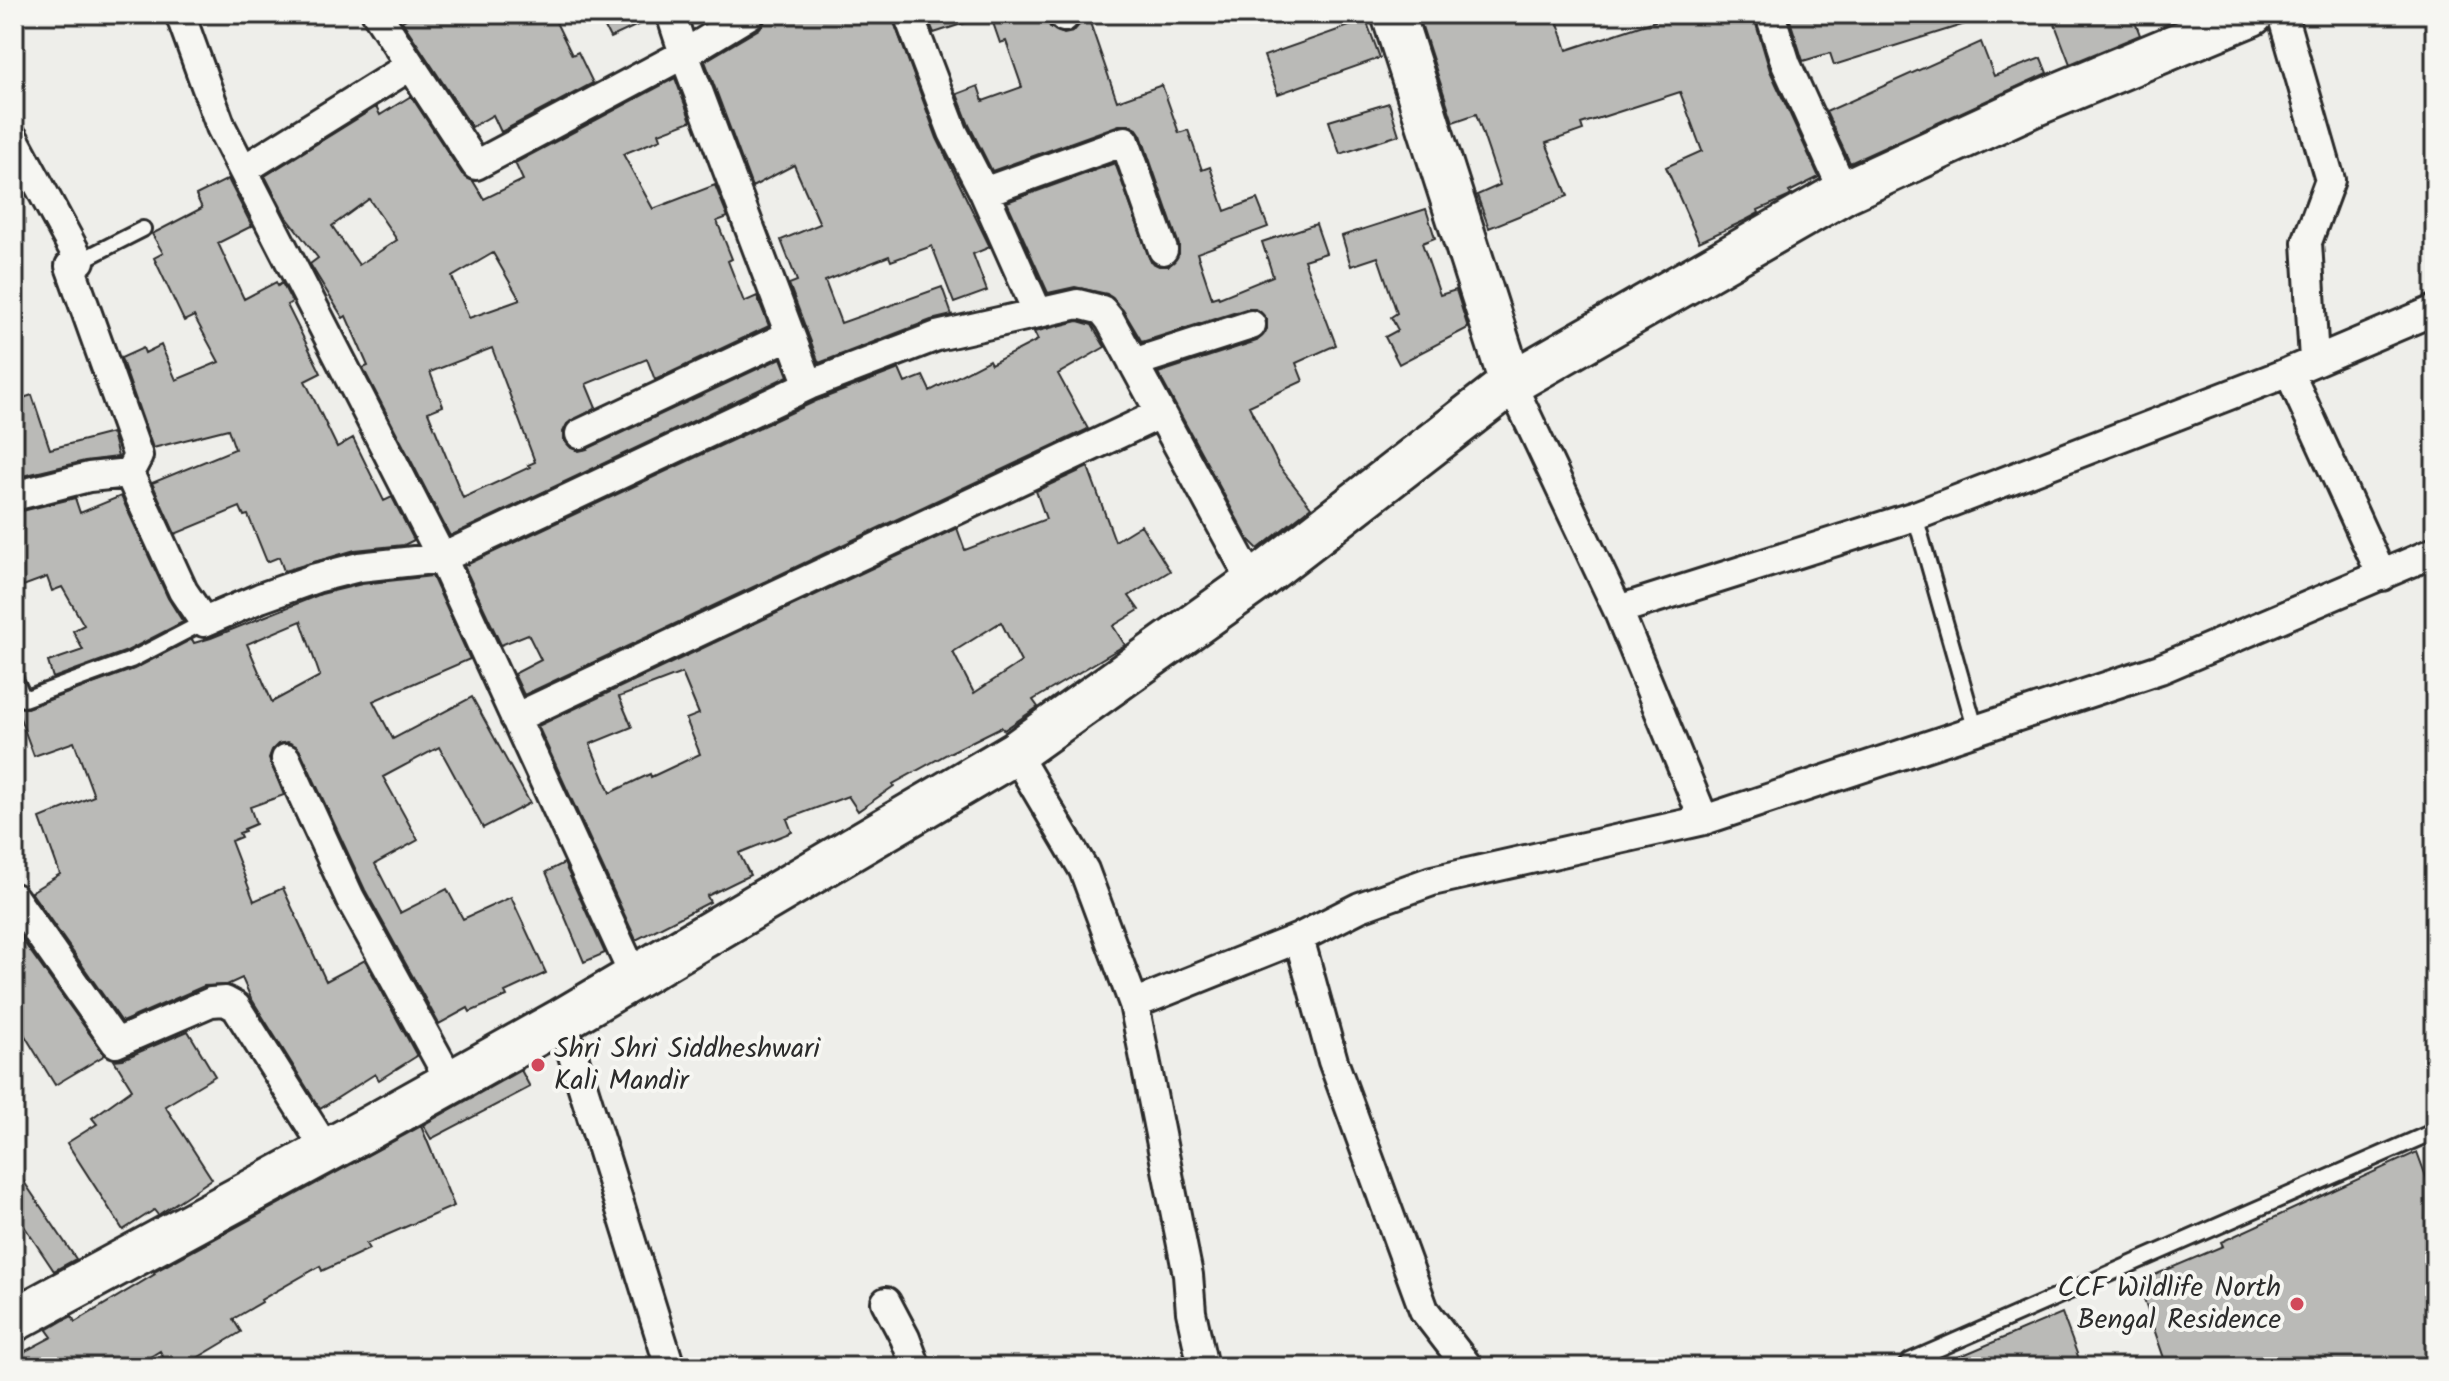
<svg xmlns="http://www.w3.org/2000/svg" width="2449" height="1381" font-family="Kalam,sans-serif">
<style>
.building{fill:#babab7;stroke:#2b2b2b;stroke-width:2;fill-rule:evenodd}
.lines{fill:none;stroke-linecap:round;stroke-linejoin:round}
.lane-casing{stroke:#2b2b2b;stroke-width:20}
.street-casing{stroke:#2b2b2b;stroke-width:34}
.secondary-casing{stroke:#2b2b2b;stroke-width:48}
.lane{stroke:#f6f6f2;stroke-width:14}
.street{stroke:#f6f6f2;stroke-width:28}
.secondary{stroke:#f6f6f2;stroke-width:42}
.poi-dot{fill:#d1495b;stroke:#f6f6f2;stroke-width:3}
.labels{text-anchor:middle;dominant-baseline:central;stroke-width:8;stroke-linejoin:round;paint-order:stroke}
.poi-label{font-size:28px;fill:#2b2b2b;stroke:#f6f6f2;text-anchor:start}
</style>
<rect width="100%" height="100%" fill="#eeeeea"/>
<filter id="ink" filterUnits="userSpaceOnUse"><feTurbulence type="fractalNoise" baseFrequency=".0125" numOctaves="2"/><feDisplacementMap in="SourceGraphic" scale="16" xChannelSelector="R" yChannelSelector="G"/><feConvolveMatrix kernelMatrix="1 2 1 2 8 2 1 2 1" color-interpolation-filters="sRGB"/></filter>
<g filter="url(#ink)">
<!-- building -->
<path class="building" d="M415,14H552L572,55L578,52L593,83L501,132L493,115L472,127L402,21Z
M598,14H654L655,17L610,38Z
M767,14H891L937,138L990,247L973,254L987,291L954,303L932,246L891,261L889,256L825,281L841,323L942,287L952,315L931,320L819,363L789,284L797,281L781,240L820,224L794,165L752,187L705,61L759,29L764,23Z
M926,14H979L980,18L934,33Z
M990,14H1045L1050,27L1064,34L1073,32L1079,25L1080,14H1087L1117,101L1162,85L1179,133L1188,130L1202,170L1210,167L1225,211L1257,199L1268,227L1197,253L1212,298L1218,296L1219,298L1273,276L1262,242L1316,224L1326,253L1304,260L1336,345L1296,363L1303,381L1249,406L1279,466L1311,507L1258,549L1248,539L1158,373L1257,341L1267,329V319L1255,309H1246L1142,342L1123,310L1107,294L1075,287L1048,293L1007,202L1115,163L1151,262L1159,266H1169L1179,254V245L1141,135L1137,129L1129,125H1119L992,171L969,125L957,94L978,86L983,101L1022,87L1006,41L1000,43Z
M1418,14H1555L1567,50L1655,21L1653,14H1753L1770,71L1819,177L1789,192L1791,195L1788,197L1758,210L1759,213L1746,220L1699,242L1666,167L1702,151L1680,92L1581,124L1583,130L1546,143L1568,196L1489,228L1477,195L1500,185L1476,114L1453,122Z
M1788,14H1867L1870,22L1891,14H1980L1981,19L1834,65L1830,53L1803,61Z
M2051,14H2132L2140,35L2070,64Z
M1366,20L1380,58L1278,94L1264,56Z
M1981,42L1994,76L2041,58L2047,73L1850,163L1826,112Z
M675,78L691,121L659,133L661,139L623,154L653,209L715,185L728,217L717,221L732,259L728,261L744,302L757,296L769,326L655,380L647,359L586,384L596,408L567,424L563,432L564,440L571,448L579,451L587,449L781,358L788,376L450,536L363,368L368,366L346,316L343,318L310,264L318,258L285,215L265,176L376,107L380,115L411,96L462,174L473,181L484,199L523,180L515,163ZM369,199L397,240L359,265L332,226ZM493,253L520,300L469,318L452,277ZM492,348L535,462L528,465L530,467L463,498L428,412L443,406L430,372Z
M1389,103L1399,135L1340,154L1329,121Z
M228,179L252,226L218,243L244,299L276,282L278,286L282,283L292,302L287,305L321,373L305,381L337,447L353,438L384,501L392,497L414,540L404,545L355,550L284,571L279,557L267,562L248,515L244,516L240,507L175,534L152,483L235,449L228,429L153,448L121,358L143,348L145,353L161,345L176,380L219,362L194,316L184,321L154,258L163,253L152,234L202,208L196,195Z
M1426,209L1435,238L1422,243L1440,295L1456,290L1468,328L1399,364L1385,337L1398,330L1391,317L1397,313L1378,257L1351,266L1342,236Z
M1078,321L1092,325L1105,347L1058,374L1088,429L524,695L514,674L541,660L528,634L501,645L464,566L816,401L899,369L905,383L923,376L930,391L989,360L991,364L1038,340L1034,332Z
M32,395L50,449L112,433L118,457L85,461L14,478V401Z
M1088,467L1115,541L1141,525L1170,571L1129,596L1139,610L1113,626L1125,645L1033,700L1038,707L1004,730L1001,727L949,753L893,784L894,786L858,811L848,796L787,819L792,832L739,853L750,875L707,896L710,902L636,940L538,726L957,528L965,550L1046,519L1036,491ZM1001,622L1021,662L974,693L953,652ZM682,673L699,714L686,719L700,754L651,777L650,774L610,793L590,744L632,727L619,697Z
M121,496L168,598L183,622L127,651L53,678L48,662L83,650L73,631L84,625L62,587L52,591L47,577L23,586L22,583L14,586V513L75,498L80,513Z
M432,576L470,659L373,701L393,739L472,697L530,803L483,828L439,747L383,777L418,840L375,864L400,913L447,889L463,919L511,897L546,973L505,992L507,996L470,1012L468,1008L439,1024L365,890L301,752L296,746L288,742L278,744L272,750L269,758L284,795L250,807L256,824L244,829L245,831L239,833L241,837L231,841L254,901L283,888L326,981L365,960L417,1056L379,1080L375,1074L320,1109L251,998L242,978L227,985L204,986L122,1022L31,892L60,874L40,818L94,796L74,742L34,756L14,702L19,707L27,708L134,669L192,639L194,643L211,638L321,594L362,584ZM301,621L320,676L272,702L247,644Z
M564,863L605,953L584,962L546,872Z
M20,937L105,1055L55,1085L24,1034L14,1042V940Z
M188,1031L215,1076L165,1106L212,1179L158,1215L154,1210L123,1230L67,1143L97,1124L92,1118L132,1089L114,1060L123,1059Z
M521,1070L530,1087L431,1139L423,1125Z
M421,1126L454,1206L366,1244L369,1249L322,1271L320,1266L261,1300L262,1302L233,1319L241,1332L182,1367H168L160,1351L134,1367H14V1357L52,1337L47,1330L64,1320L72,1316L75,1322L155,1274L154,1272Z
M2417,1152L2435,1201V1367H2167L2138,1282L2223,1246L2221,1242Z
M14,1167L76,1259L54,1271L14,1211Z
M2062,1313L2082,1367H1935Z"/>
<g class="lines">
<defs>
<path id="lane" d="M80,261L143,229
M1915,516L1976,731
M14,677L24,699L131,660L204,622
M1905,1367L1910,1361L2435,1131"/>
<path id="street" d="M180,14L221,127L442,558L635,978
M377,14L476,165L684,54L750,14
M671,14L684,54L809,385
M908,14L953,132L984,192L1037,311
M1062,14L1064,17
M1770,14L1786,64L1844,192
M2282,14L2330,180L2307,242L2314,360
M14,139L80,261L70,266L138,456L129,473
M243,170L410,66
M984,192L1125,141L1163,250
M1133,363L1251,325
M2289,372L2382,576
M1511,383L1618,610L1704,820
M580,434L790,335
M14,496L89,477L129,473L183,591L204,622L260,598L316,578L359,567L442,558L809,385L937,336L1078,304L1102,310L1110,320L1253,583
M1618,610L1915,516L2289,372L2435,310
M515,718L1160,414
M1015,753L1084,870L1134,1004L1188,1275L1191,1312L1203,1367
M286,759L350,898L451,1082
M14,898L116,1043L211,1002L225,1001L236,1007L327,1151
M1299,938L1333,1061L1424,1310L1468,1367
M1134,1004L1299,938L1360,907L1432,881L1704,820L2160,669L2435,552
M562,1020L670,1367
M886,1302L905,1338L916,1367"/>
<path id="secondary" d="M1393,14L1511,383
M14,1320L369,1128L562,1020L1015,753L1253,583L1511,383L1844,192L2033,105L2252,14"/>
</defs>
<!-- lane casing -->
<use href="#lane" class="lane-casing"/>
<!-- street casing -->
<use href="#street" class="street-casing"/>
<!-- secondary casing -->
<use href="#secondary" class="secondary-casing"/>
<!-- lane -->
<use href="#lane" class="lane"/>
<!-- street -->
<use href="#street" class="street"/>
<!-- secondary -->
<use href="#secondary" class="secondary"/>
</g>
</g>
<!-- markers -->
<g class="poi-dot">
<circle cx="538" cy="1065" r="8"/>
<circle cx="2297" cy="1304" r="8"/>
</g>
<g class="labels">
<!-- poi labels -->
<g class="poi-label">
<text x="554" y="1049">Shri Shri Siddheshwari<tspan x="554" dy="32">Kali Mandir</tspan></text>
<text x="2281" y="1288" text-anchor="end">CCF Wildlife North<tspan x="2281" dy="32">Bengal Residence</tspan></text>
</g>
</g>
<!-- margin -->
<rect width="2449" height="1381" fill="none" stroke="#f6f6f2" stroke-width="48"/>
<rect x="24" y="24" width="2401" height="1333" fill="none" stroke="#2b2b2b" stroke-width="3" filter="url(#ink)"/>
</svg>
